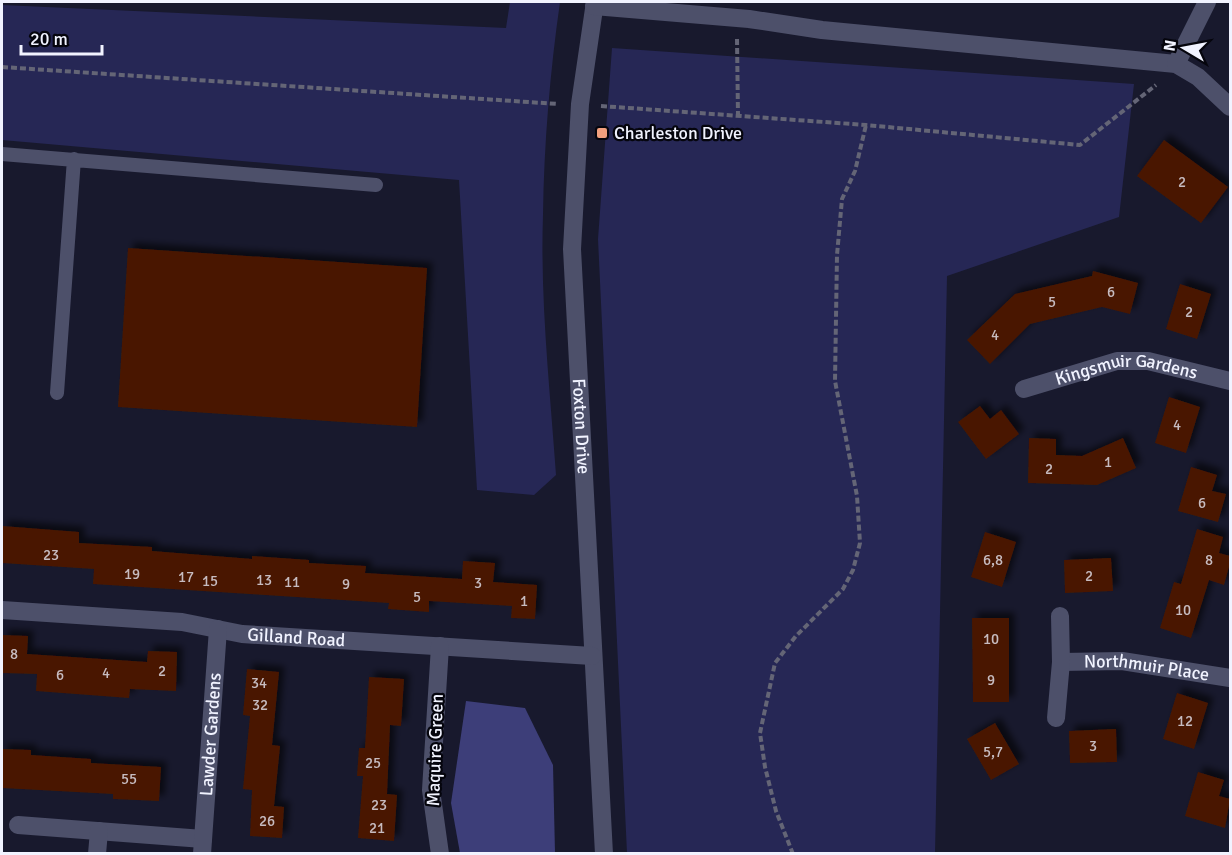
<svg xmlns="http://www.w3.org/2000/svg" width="1232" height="855" font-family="Signika,sans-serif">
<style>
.green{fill:#262755}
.water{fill:#3d3e79}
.building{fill:#481903;filter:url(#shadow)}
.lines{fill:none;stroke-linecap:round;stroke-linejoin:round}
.path{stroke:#646576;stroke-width:4;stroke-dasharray:6 3;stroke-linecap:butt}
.lane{stroke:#4d506a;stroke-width:14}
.street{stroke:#4d506a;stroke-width:18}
.poi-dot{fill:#f2a07f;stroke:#05050d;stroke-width:2}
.labels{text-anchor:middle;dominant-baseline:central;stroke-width:4.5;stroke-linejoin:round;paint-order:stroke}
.number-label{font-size:15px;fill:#c7bcc0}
.poi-label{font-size:18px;fill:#f1f3ff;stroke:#05050d;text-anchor:start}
.street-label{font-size:18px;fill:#f1f3ff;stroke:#05050d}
</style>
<defs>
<filter id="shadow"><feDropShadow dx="5.5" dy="-5.5" stdDeviation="3" flood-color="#0009"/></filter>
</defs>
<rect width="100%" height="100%" fill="#18192d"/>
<!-- green -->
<path class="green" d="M510,2H560C550,72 544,144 543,215C540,301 550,389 556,475L534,495L477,490L459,180L2,140V5L506,28Z
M612,48L1134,84L1119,217L947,276L935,853H627L598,239Z"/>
<!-- water -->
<path class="water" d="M466,701L525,708L553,765L555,853H460L451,803Z"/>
<!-- building -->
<path class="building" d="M1164,140L1228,187L1201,223L1137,176Z
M128,248L427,268L417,427L118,407Z
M1093,271L1138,283L1130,314L1102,307L1030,324L990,364L967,340L1015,294L1092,276Z
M1180,284L1211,294L1197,339L1166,329Z
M1169,397L1200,407L1186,453L1155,443Z
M980,406L990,419L1001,410L1019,434L986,459L958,422Z
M1029,438L1056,439V455L1082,456L1123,438L1136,468L1097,485L1028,483Z
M1191,467L1217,475L1212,491L1226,494L1218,522L1178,511Z
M2,526L79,532V543L152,547V551L252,559V556L309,560V563L366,566L365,573L462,579L463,561L495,563L493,582L537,585L535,619L511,618L512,606L429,601V612L388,609L389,603L93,584L94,569L2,563Z
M1197,529L1223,537L1219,553L1230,556V563L1224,585L1209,580L1191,638L1160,628L1174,582L1181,584Z
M985,532L1016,542L1002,587L971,577Z
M1111,558L1113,591L1065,593L1064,560Z
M972,618H1009V702H973Z
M2,635L28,636L27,654L147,662L148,651L177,652L176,691L130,689L129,698L36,691L37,674L2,673Z
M247,669L279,672L272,745L280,746L274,806L284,807L282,838L250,836L252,790L243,789L250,716L243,715Z
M369,677L404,679L401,726L390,725L387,794L397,795L394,841L358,838L363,776H357L359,748H365Z
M1177,693L1208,703L1194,749L1163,739Z
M995,723L1019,764L991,780L967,739Z
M1116,729L1117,762L1070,763L1069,731Z
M2,749L31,750V755L91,759V763L161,767L159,801L113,799V794L2,788Z
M1198,772L1224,780L1219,796L1230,799L1225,828L1185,816Z"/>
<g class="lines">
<!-- path -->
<path class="path" d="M737,39L738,116
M2,67L558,104
M601,106L866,125L1080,145L1156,85
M793,854L776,811L765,767L760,733L775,663L796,636L843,589L853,570L860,543L857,496L835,381L837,255L842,199L855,171L866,125"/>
<!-- lane -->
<path class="lane" d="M2,154L376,185
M57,393L74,159"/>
<!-- street -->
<g class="street">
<path id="s1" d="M595,2L580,104L572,249L604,854"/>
<path d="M594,6L749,19L822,30L1176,64L1198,77L1230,107"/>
<path d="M1176,64L1207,2"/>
<path id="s2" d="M1024,389L1117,361H1148L1230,381"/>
<path id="s3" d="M2,610L182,622L242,634L592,656"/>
<path d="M440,646L431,790L440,854"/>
<path id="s4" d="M1061,662L1122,661L1230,678"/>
<path d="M1056,718L1061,662L1060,616"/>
<path d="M18,825L203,839"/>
<path d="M97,854L99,831"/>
<path id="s5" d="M202,854L218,629"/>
</g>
</g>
<!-- markers -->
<rect class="poi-dot" x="596" y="127" width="12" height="12" rx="3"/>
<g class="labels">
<!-- number labels -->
<g class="number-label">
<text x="1182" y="182">2</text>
<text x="1111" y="292">6</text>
<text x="1052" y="302">5</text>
<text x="1189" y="312">2</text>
<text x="995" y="335">4</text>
<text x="1177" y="425">4</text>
<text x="1108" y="462">1</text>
<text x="1049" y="469">2</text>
<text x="1202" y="503">6</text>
<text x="51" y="555">23</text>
<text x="993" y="560">6,8</text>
<text x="1209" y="560">8</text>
<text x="132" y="574">19</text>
<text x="1089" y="576">2</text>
<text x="186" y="577">17</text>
<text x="264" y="580">13</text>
<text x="210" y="581">15</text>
<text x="292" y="582">11</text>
<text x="478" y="583">3</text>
<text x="346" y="584">9</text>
<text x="417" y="597">5</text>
<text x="524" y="601">1</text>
<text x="1183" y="610">10</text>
<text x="991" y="639">10</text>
<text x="14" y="654">8</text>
<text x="162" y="671">2</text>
<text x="106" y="673">4</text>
<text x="60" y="675">6</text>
<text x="991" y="680">9</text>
<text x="259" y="683">34</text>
<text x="260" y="705">32</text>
<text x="1185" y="721">12</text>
<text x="1093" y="746">3</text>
<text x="993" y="752">5,7</text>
<text x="373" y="763">25</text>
<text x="129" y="779">55</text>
<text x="379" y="805">23</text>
<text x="267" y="821">26</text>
<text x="377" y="828">21</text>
</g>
<!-- poi labels -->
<g class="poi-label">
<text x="614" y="133">Charleston Drive</text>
</g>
<!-- street labels -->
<g class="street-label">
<text stroke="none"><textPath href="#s2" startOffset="106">Kingsmuir Gardens</textPath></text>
<text stroke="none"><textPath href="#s1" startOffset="426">Foxton Drive</textPath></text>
<text stroke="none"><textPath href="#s3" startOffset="296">Gilland Road</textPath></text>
<text stroke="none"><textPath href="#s4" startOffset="86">Northmuir Place</textPath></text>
<text stroke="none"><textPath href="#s5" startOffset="120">Lawder Gardens</textPath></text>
<text transform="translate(435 750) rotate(-88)">Maquire Green</text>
</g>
</g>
<!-- border -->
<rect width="1232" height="855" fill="none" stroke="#f1f3ff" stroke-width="6"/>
<!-- north arrow -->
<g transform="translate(1184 48) rotate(280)" stroke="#05050d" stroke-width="4.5" paint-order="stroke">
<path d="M0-4.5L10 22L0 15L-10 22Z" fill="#f1f3ff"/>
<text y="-9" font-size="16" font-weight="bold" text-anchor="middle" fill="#f1f3ff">N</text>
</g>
<!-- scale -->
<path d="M21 45v9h81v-9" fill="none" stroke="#f1f3ff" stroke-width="3"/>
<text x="30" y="45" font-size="18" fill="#f1f3ff" stroke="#05050d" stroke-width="4.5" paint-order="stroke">20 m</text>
</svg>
